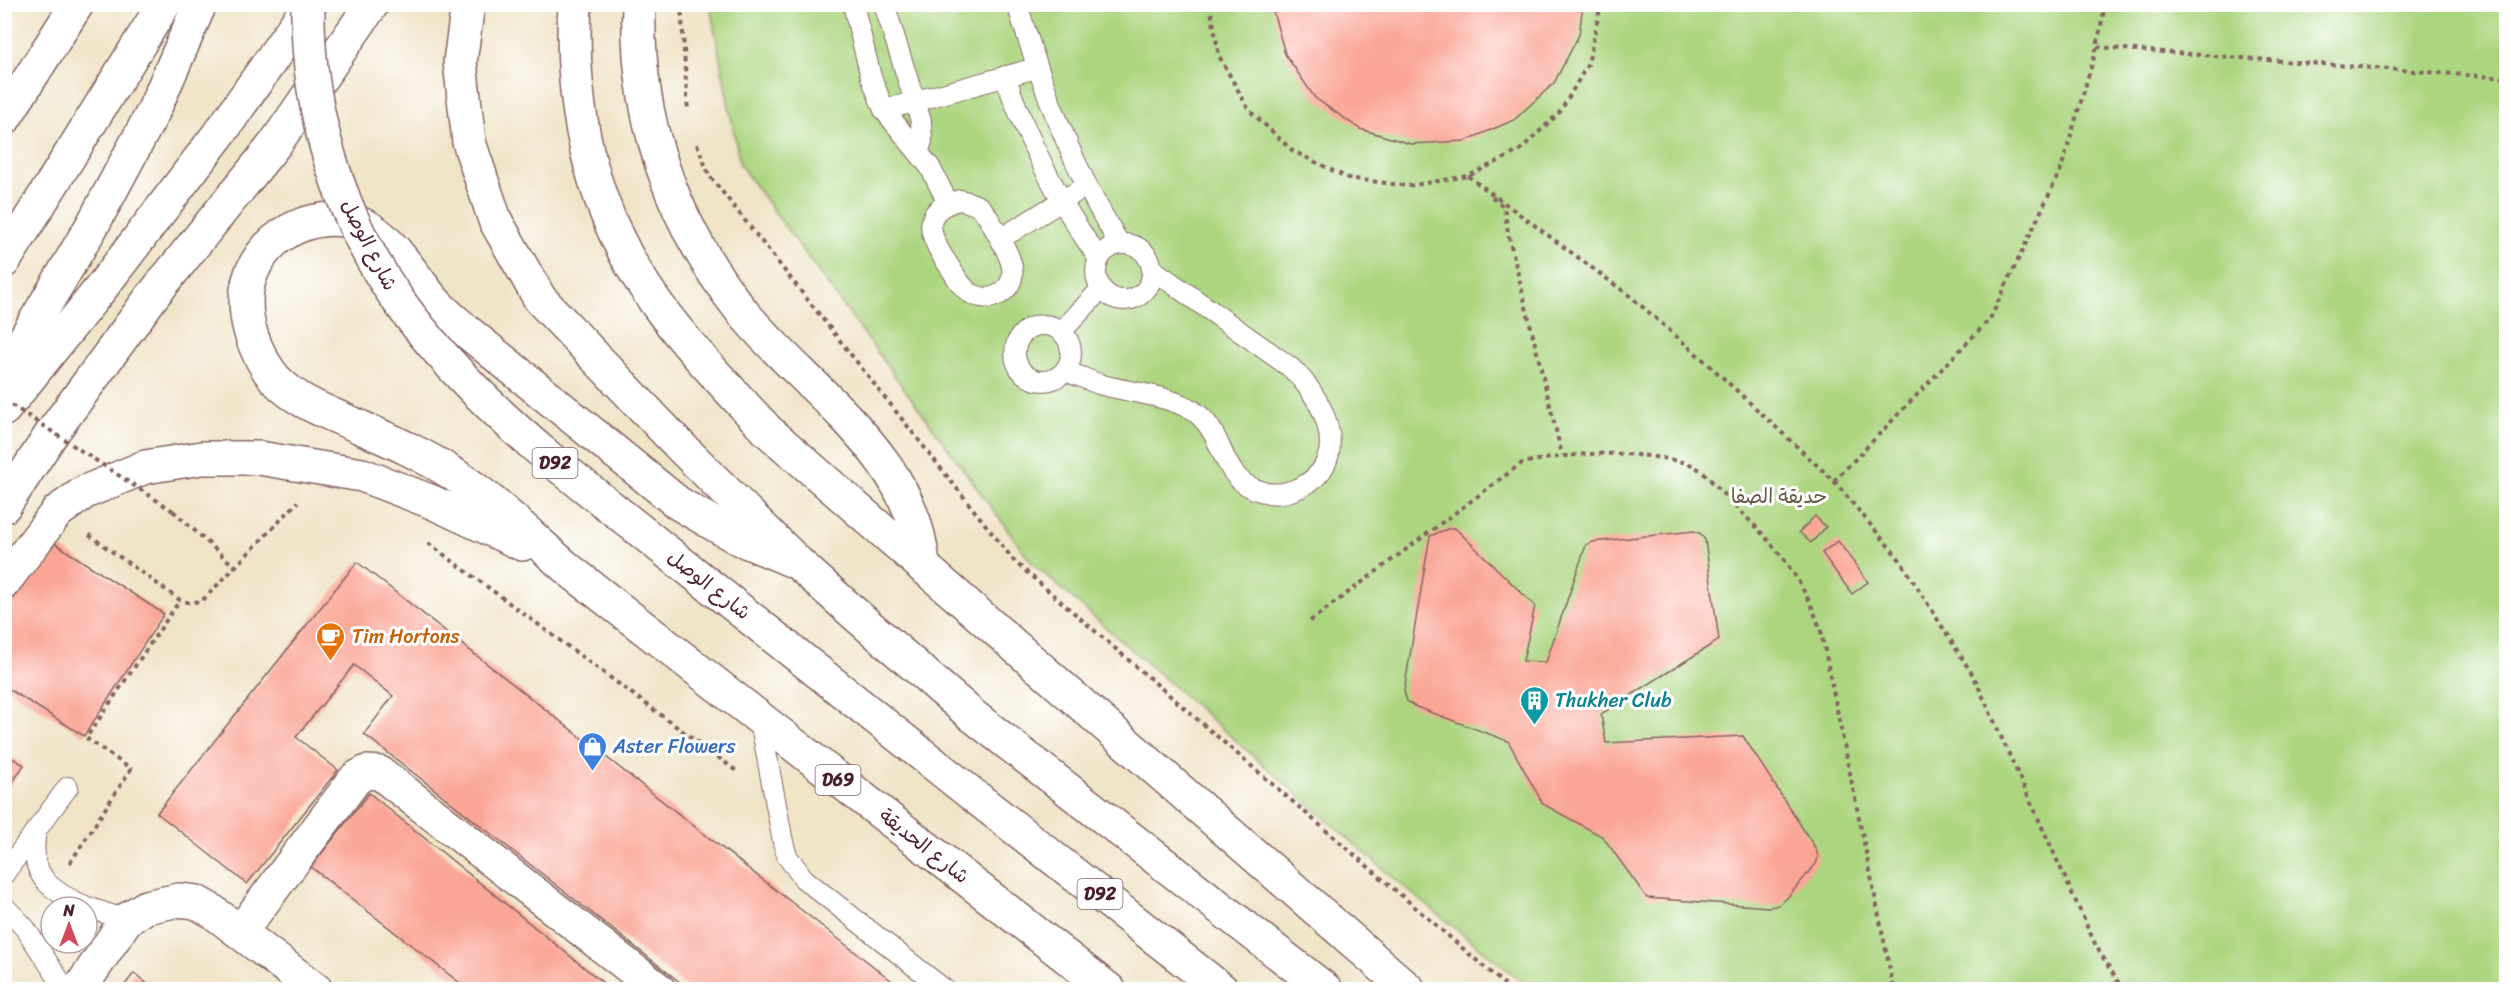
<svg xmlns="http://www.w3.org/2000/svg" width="2511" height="994" font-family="Sriracha,'Playpen Sans Arabic',sans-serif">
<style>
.green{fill:#acd580;stroke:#7b7a56;stroke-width:1.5}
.building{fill:#faa595}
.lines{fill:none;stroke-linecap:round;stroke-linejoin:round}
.service-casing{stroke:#846462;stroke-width:22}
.minor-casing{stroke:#846462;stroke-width:36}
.primary-casing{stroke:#846462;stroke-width:36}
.path{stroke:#846462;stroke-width:4;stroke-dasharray:4.5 4.5;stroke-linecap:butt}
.service{stroke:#fff;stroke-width:20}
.minor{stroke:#fff;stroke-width:33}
.primary{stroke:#fff;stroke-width:33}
.primary-bridge-casing{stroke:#846462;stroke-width:36;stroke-linecap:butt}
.path-bridge{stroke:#846462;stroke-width:4;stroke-dasharray:4.5 4.5;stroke-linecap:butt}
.primary-bridge{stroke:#fff;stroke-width:33}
.labels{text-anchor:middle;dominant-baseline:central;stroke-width:6;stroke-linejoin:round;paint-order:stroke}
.shield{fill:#fff;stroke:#80626b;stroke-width:1.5}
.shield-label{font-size:18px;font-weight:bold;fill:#4a1f2b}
.street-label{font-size:20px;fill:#4a1f2b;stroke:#fff}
.park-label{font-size:20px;fill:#675644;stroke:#fff}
.food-label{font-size:20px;fill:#c56008;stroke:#fff;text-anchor:start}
.culture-label{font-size:20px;fill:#0d838f;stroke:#fff;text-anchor:start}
.shop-label{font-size:20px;fill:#366cbe;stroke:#fff;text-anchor:start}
</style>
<rect width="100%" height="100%" fill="#fff"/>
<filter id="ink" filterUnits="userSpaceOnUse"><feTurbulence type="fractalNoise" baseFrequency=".0167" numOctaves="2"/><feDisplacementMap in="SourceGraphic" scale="12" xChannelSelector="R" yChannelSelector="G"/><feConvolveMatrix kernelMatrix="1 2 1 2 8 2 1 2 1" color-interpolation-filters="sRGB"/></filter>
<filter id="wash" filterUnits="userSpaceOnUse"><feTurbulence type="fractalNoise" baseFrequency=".008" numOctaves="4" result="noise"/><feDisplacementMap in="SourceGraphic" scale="24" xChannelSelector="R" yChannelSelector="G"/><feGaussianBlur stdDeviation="1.35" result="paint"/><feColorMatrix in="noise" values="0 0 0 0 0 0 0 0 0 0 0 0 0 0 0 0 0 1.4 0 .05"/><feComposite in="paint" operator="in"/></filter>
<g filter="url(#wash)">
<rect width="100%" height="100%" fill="#f0e4c7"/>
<!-- green -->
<path class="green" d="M710,5H2506V989H1531L1398,882L1032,563L740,165Z"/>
<g id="blocks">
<!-- building -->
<path class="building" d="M1271,4H1583L1579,35L1554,83L1514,120L1465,141L1411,144L1360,129L1315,98L1285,54Z
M1815,516L1826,527L1811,543L1799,532Z
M1455,528L1535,606L1523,661L1546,662L1586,545L1592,542L1694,531L1701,534L1705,540L1719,640L1601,714L1606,743L1743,736L1816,849L1818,857L1816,864L1787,898L1779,905L1769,907L1647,898L1603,837L1543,804L1508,741L1414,706L1407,701L1404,691L1430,536L1447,529Z
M51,541L164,614L84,736L4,686V612Z
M1838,541L1868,582L1852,594L1822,553Z
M357,562L901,988L690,990L364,734L393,696L354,665L296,737L338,770L247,884L157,813Z
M4,753L24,765L4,795Z
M369,793L612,990H469L311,867Z
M134,973L155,990H121Z"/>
</g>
</g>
<g filter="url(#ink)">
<use href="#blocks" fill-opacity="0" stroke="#846462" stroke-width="1.5"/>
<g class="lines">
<defs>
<path id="service" d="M853,4L871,77L884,110L930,167L948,203
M884,4L921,121L922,141L919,150
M1017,4C1044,91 1071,165 1119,243
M1005,76C1028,142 1059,202 1099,259
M884,110L1036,68
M960,200C968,202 974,203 981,208C988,215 993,226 998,235C1009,254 1024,280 998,295C990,299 980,298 972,294C961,288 956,276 949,266C931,240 916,210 960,200Z
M1000,239L1086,186
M1096 272a28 28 0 1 1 56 0a28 28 0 1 1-56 0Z
M1015 353a28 28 0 1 1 56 0a28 28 0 1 1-56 0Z
M1062,331L1101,289
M1065,371C1077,375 1088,380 1099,384C1129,393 1175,395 1199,415C1227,440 1220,482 1264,492C1277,496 1291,492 1303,486C1355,457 1321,395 1290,367L1152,269
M760,720L783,842L787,856L804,879L945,990
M36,831C28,875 49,891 87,907
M4,874L68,787
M4,906L25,928L66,990
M87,907L126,920"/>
<path id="minor" d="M639,4C635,116 671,221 740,309C804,389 916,453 923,567
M4,119L77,4
M4,261L164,4
M241,931L356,778L367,772L380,773L659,990
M79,990L126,920L146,907L179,900L196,902L212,911L316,990"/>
<path id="primary" d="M468,4L460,62L469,142L495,220L540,299L682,448L798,563L856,615L973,716L1326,990
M575,4C570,90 585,177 625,253C660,320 717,376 768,431L1409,990
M4,374L93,224L153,112L200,4
M4,409L101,288L225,126L310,4
M4,506L52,433L150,299L275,144L372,4
M798,563L736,537L678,503L465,330C455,321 444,312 435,302C415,279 390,235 361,224C313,207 256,237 247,289C243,318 253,347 269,371C290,401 328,412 360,427C392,441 424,455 453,474C495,500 531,537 568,569L1109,990
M4,582L57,512L85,492L145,467L202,458H259L362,475L432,502L522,544
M978,799L1222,990"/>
</defs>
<!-- service casing -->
<use href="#service" class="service-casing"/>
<!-- minor casing -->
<use href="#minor" class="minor-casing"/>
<!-- primary casing -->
<use href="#primary" class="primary-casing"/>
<!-- path -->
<path class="path" d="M681,4L688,112
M1210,4L1219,56L1249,110L1293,151L1348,178L1408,186L1468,176L1519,151L1560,112L1588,64L1601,4
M2097,47L2506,78
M697,144L709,175L1015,562L1511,990
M1468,176L1630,296L1707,363L1834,481L1900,560L1974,677L2096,946L2123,990
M1492,197L1504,207L1508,233L1562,455
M1834,481L1990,319L2061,169L2097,47L2105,4
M173,511L235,567
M89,535L180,600C190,604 196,603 205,598L298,502
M428,543L738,772
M1310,621L1522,463C1571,453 1618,450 1667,459C1675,461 1687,462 1694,466C1707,474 1719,490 1730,501C1773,543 1801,573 1821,631L1894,990
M70,863L131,769L86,738L180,600"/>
<!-- service -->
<use href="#service" class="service"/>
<!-- minor -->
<use href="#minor" class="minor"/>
<!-- primary -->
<use href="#primary" class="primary"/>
<defs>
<path id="primary-bridge" d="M308,4C306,107 339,217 398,300C441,360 493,411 549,458L978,799"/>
</defs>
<!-- primary-bridge casing -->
<use href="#primary-bridge" class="primary-bridge-casing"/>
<!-- path-bridge -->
<path class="path-bridge" d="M4,400L173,511"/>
<!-- primary-bridge -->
<use href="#primary-bridge" class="primary-bridge"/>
</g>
</g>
<!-- icons -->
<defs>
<symbol id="cafe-pin" viewBox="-11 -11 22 30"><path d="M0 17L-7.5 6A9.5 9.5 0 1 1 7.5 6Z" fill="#e8710a" stroke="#fff"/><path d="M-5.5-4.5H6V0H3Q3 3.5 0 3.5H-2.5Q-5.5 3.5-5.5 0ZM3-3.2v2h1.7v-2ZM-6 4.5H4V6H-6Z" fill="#fff"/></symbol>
<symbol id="building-pin" viewBox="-11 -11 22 30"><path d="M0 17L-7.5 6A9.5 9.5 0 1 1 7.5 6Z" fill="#0f9aa8" stroke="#fff"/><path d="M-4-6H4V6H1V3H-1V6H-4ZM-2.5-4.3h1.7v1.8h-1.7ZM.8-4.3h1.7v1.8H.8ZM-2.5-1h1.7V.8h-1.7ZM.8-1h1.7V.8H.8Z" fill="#fff"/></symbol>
<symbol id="shop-pin" viewBox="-11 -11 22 30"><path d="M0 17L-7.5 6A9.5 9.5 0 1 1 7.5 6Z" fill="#3f7fe0" stroke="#fff"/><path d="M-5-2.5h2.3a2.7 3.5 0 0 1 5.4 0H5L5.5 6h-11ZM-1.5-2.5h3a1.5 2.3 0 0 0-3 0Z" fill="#fff"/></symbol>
</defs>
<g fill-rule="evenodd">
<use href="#cafe-pin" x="314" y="620" width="33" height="45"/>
<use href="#building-pin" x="1518" y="684" width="33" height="45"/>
<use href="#shop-pin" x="576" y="730" width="33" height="45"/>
</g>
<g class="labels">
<!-- shield labels -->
<g class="shield">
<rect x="532.5" y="448" width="45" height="30" rx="4.5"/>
<rect x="815.5" y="765" width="45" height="30" rx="4.5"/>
<rect x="1077.5" y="879" width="45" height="30" rx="4.5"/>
</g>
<g class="shield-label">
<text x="555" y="463">D92</text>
<text x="838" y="780">D69</text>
<text x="1100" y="894">D92</text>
</g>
<!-- street labels -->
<g class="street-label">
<text transform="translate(369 245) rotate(63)">شارع الوصل</text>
<text transform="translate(709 585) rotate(38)">شارع الوصل</text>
<text transform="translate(924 846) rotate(38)">شارع الحديقة</text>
</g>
<!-- park labels -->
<g class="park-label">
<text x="1779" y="496">حديقة الصفا</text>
</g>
<!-- food labels -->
<g class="food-label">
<text x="352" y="636">Tim Hortons</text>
</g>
<!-- culture labels -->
<g class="culture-label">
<text x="1555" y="700">Thukher Club</text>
</g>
<!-- shop labels -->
<g class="shop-label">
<text x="613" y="746">Aster Flowers</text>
</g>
</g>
<!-- margin -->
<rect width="2511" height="994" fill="none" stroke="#fff" stroke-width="24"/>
<!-- north arrow -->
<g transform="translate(69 925)"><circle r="28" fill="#ffffff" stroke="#b7a5aa" stroke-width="1.5"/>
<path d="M0-4.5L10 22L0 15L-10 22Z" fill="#d1495b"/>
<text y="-9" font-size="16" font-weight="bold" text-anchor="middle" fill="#4a1f2b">N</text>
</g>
</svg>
